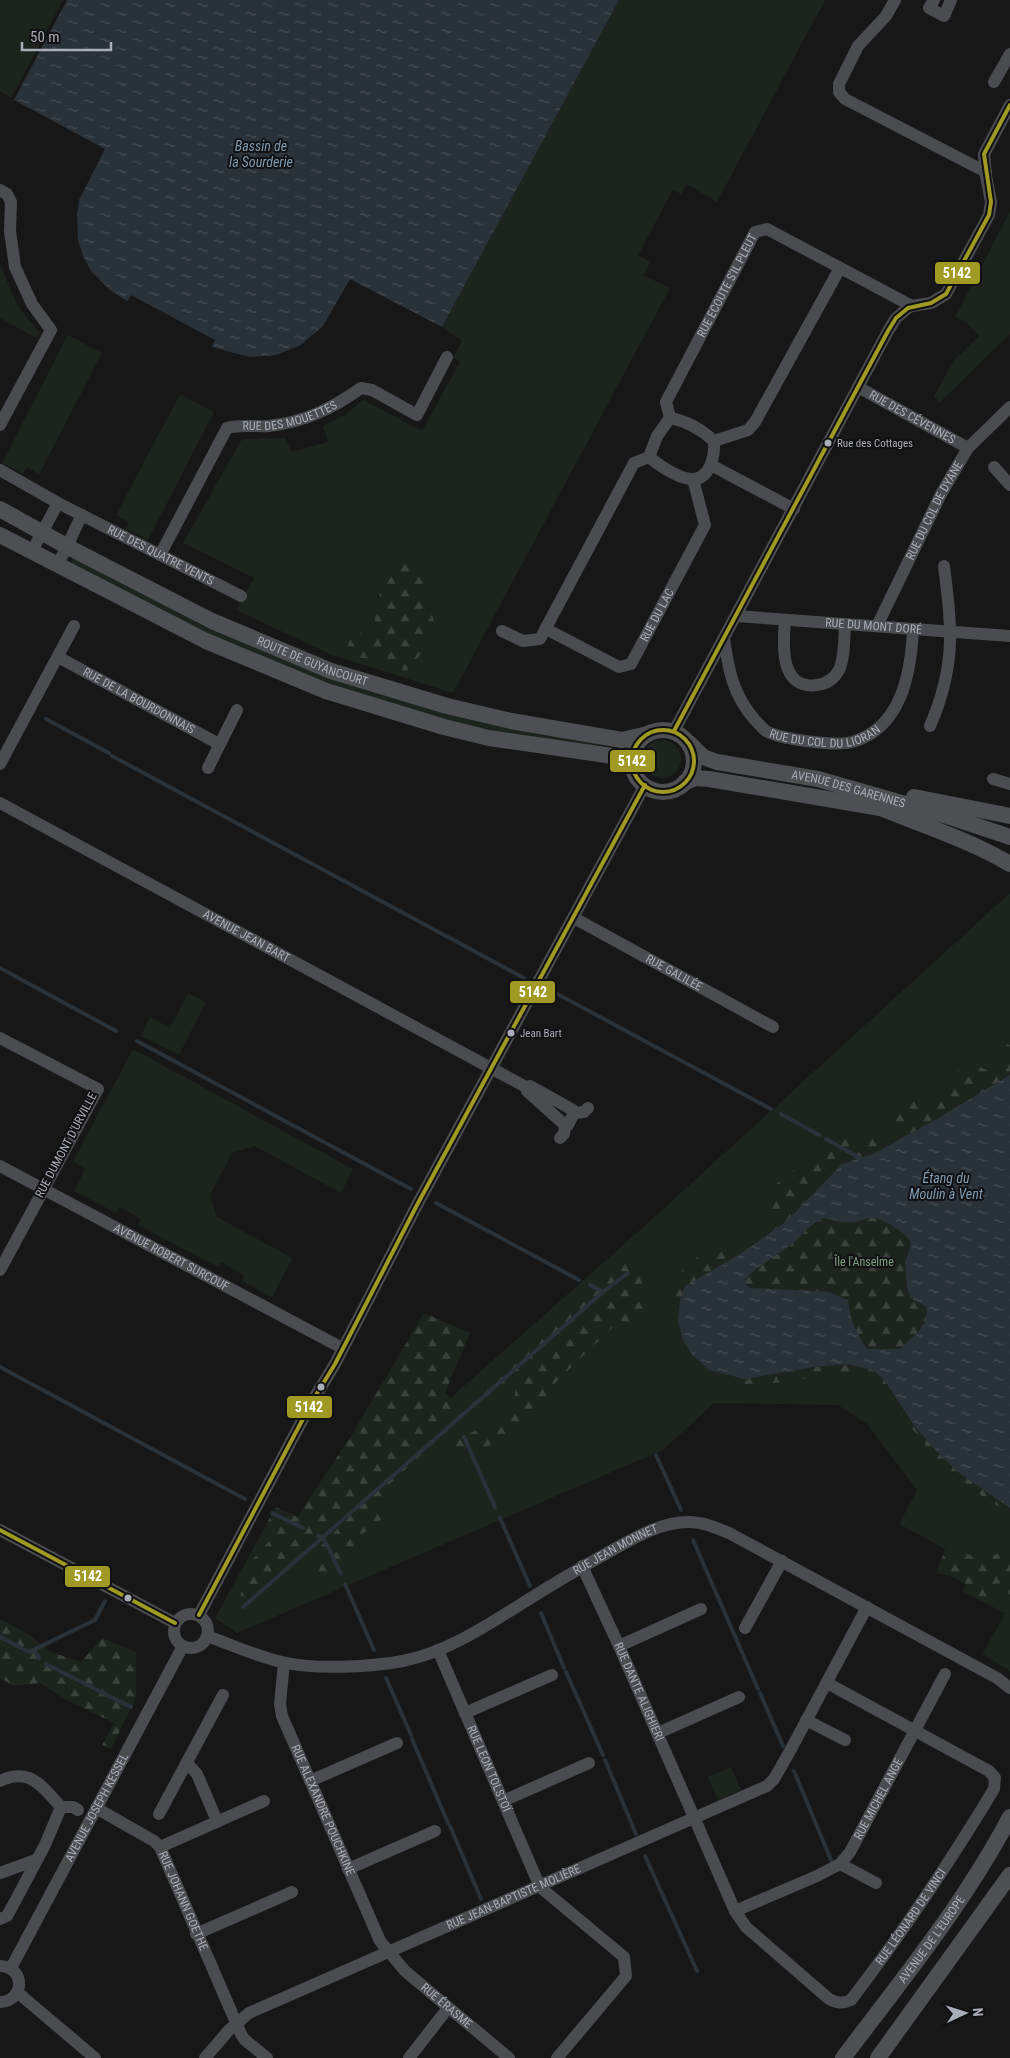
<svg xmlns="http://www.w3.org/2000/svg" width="1010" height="2058" font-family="'Roboto Condensed',sans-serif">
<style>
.green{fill:#1d241e;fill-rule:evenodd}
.forest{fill:url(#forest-firs)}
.water{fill:url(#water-ripples);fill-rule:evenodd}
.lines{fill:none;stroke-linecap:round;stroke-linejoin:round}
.stream{stroke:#2a3239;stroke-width:4}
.minor{stroke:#4b4c50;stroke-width:12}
.major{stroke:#4d4f52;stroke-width:16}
.bus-1-casing{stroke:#111113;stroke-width:8}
.bus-1{stroke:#a09923;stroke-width:4}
.bus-dot{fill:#a8adb8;stroke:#111113;stroke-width:2}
.labels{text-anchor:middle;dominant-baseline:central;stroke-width:4;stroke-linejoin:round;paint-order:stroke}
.bus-label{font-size:11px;fill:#a8adb8;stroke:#111113;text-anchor:start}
.street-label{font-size:12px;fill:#a8adb8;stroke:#111113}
.park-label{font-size:12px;fill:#7fa381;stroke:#111113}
.water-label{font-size:14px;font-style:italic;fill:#7f9bb3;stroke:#111113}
.line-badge{stroke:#111113;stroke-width:2}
.badge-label{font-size:14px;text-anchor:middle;font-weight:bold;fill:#fff}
</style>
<defs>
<pattern id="forest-firs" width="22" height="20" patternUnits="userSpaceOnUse" patternTransform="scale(1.25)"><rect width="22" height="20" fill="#1d241e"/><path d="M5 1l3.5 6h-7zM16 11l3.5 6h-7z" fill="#3b413d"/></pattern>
<pattern id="water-ripples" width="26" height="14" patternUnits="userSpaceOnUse" patternTransform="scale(1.25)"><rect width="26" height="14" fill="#2a3239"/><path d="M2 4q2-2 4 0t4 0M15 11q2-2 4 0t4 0" fill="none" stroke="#464d54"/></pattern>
</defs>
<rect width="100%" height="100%" fill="#171717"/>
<!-- green -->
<path class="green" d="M0,0H63L11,98L0,91Z
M619,0H825L717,202L687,184L681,194L673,190L638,255L650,262L643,275L670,288L453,693L332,655L236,610L254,578L183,543L242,439L286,438L291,452L328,442L323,426L345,415L363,400L422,431L460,362L453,358L462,341L442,327ZM410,557L426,592L425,602L430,608L386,664L379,658L361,659V633L373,639L378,636V596L394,569Z
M1010,212V334L939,403L934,396L954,360L979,336L967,323L955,317Z
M0,264L17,305L40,333L36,338L0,318Z
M68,335L102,353L39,474L27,467L23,474L2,463Z
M180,394L214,412L148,540L126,529L129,522L116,515Z
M73,557L229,635L598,744L597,747C505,735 416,716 328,686C242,655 160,611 78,570L71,562Z
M643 759a19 19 0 1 1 38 0a19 19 0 1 1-38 0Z
M1010,893V1671L982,1654L1005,1614L989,1605L995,1592L984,1570L899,1524L917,1490L867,1424L838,1405L714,1403L663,1450L237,1633L215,1618L276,1507L309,1523L639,1231Z
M188,993L206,1002L179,1055L141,1036L150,1017L170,1028Z
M133,1049L353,1169L341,1193L255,1146L232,1153L210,1195L217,1217L292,1258L272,1297L242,1281L244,1275L221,1262L218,1267L138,1225L141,1219L119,1207L116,1213L74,1191L85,1169L73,1161Z
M731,1767L741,1790L718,1800L708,1777Z"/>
<!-- forest -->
<path class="forest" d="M410,557L421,562L426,592L425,602C446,628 424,651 406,671L386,664L379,658C365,659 357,660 347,649L350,639L361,633L373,639L378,636C370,615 379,586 394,569C399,564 405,561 410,557Z
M1006,1044L1010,1045V1075L935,1120L873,1154L842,1164L788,1220L739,1255L680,1301L679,1311L670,1282L699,1255L728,1249L744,1252L769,1219L766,1192L836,1137L891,1135L904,1098L932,1104L966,1061L994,1073Z
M824,1218C834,1220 845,1224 855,1222C861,1221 865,1218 871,1218C884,1218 904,1232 911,1243C910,1249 906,1256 905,1262C904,1274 911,1290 915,1302L926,1306C932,1324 913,1337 901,1349H867L857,1333L848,1311L829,1292L751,1288L746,1285L744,1279C759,1265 777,1256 793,1243C803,1235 811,1223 824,1218Z
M630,1251L640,1268L647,1320L633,1328L616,1324L554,1384L530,1417L515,1434L459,1459L455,1441L514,1411L516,1373L461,1418L381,1492L388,1514L360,1536L353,1555L328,1582L314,1588L320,1547L350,1516L242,1604L240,1599L246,1567L279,1530L268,1521L276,1507L297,1517L351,1436L424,1313L470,1333L445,1393L459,1405Z
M847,1364L873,1370L885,1381L914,1425L937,1452L958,1472L1010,1508V1514L976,1492L936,1458L895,1408L862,1377L828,1375L753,1386L731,1380L709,1370L745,1379L814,1367Z
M947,1544C964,1553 980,1563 999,1553L1010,1557V1595L999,1583L989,1605L962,1591L966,1584L951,1576L936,1573Z
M0,1619L28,1634L51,1652L81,1662L102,1638L136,1652V1697L111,1749L102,1745L114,1723L67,1700L40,1683L14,1686L0,1678Z"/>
<!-- water -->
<path class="water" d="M67,0H619L442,327L350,279L323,326L301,345L276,355L249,357L212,347L215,340L131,295L127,301L110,290L91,271L83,256L78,240L77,214L79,200L105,149L14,100Z
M1010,1075V1508L958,1472L937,1452L914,1425L885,1381L873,1370L847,1364L814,1367L745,1379L709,1370L693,1356L683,1340L678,1321L680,1301L685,1286L739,1255L788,1220L842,1164L873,1154L935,1120ZM824,1218C834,1220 845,1224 855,1222C861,1221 865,1218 871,1218C884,1218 904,1232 911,1242L909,1252L905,1261L907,1288L911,1298L915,1301L926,1306C932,1324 912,1337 901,1349H867C857,1334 849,1318 848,1300L829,1292L751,1288L746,1285L745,1279C759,1265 777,1255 793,1243C803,1234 812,1222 824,1218Z"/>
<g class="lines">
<!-- stream -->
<path class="stream" d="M46,719L109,753
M112,756L524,978
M0,968L116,1031
M550,990L771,1109
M137,1041L411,1189
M781,1114L819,1135
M826,1139L863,1160
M436,1203L579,1280
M590,1285L603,1292
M0,1367L245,1499
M464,1437L495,1507
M656,1455L681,1510
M272,1513L303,1528
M500,1518L530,1586
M318,1536L323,1537L603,1292L628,1273
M323,1537L341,1574
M693,1540L720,1602
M345,1584L374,1650
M721,1604L758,1689
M243,1607L322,1538
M541,1613L564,1668
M0,1637L29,1652L95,1620L105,1601
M34,1650L39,1658
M46,1664L131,1707
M566,1672L603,1755
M386,1678L411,1735
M760,1693L783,1746
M412,1739L448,1823
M605,1760L636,1834
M794,1771L831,1860
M450,1826L481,1899
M645,1856L697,1971"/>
<!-- minor -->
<g class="minor">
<path d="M895,0L886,16L858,46L839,84V92L845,99L986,172"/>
<path d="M934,0L929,8L944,16L951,0"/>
<path d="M994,82L1010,54"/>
<path d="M0,190L7,194L11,202L10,231L15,267L32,304L51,330L0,425"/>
<path id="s1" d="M858,387L968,448"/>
<path id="s2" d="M670,418L666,402L755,232L767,229L912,306"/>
<path d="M670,418C687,421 702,430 714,441C715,456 710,481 690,479C676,477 659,465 649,457L657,436Z"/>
<path d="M714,441L748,430L755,422L840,268"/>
<path d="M711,465L794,509"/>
<path d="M994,467L1010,485"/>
<path id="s3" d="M0,470L58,503L241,596"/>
<path d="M32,551L58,503"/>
<path id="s4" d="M160,555L227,428C241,424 255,427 269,426C305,422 333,408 361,388L372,390L417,415L447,357"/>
<path d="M57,565C67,549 73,532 82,515"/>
<path id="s5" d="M736,616L1010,636"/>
<path d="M785,620C783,644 779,690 817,685C826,684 834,679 839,670C845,657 844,638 845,624"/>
<path id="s6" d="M877,626L941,494L968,448L1010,407"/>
<path id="s7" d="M546,629L619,667L631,664L705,525L693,479"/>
<path d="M502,631L523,641L540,639L634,463L649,457"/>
<path id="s8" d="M724,639C729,672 733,695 755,720C758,723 762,728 766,731C779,738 799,740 814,742C826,743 840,745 852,742C902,728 911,672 913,629"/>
<path id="s9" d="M58,657L219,744"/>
<path d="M930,726C956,666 952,629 944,566"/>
<path d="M674,731L888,331L896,318L908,308L912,306L931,303L946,294L989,215L991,202L986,176L984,154L1010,105"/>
<path d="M0,764L74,626"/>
<path d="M208,768L237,710"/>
<path d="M993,779L1010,784"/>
<path id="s10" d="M0,803L526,1087L527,1091L565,1125H568L574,1113L573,1110L530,1086L526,1087"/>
<path id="s11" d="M574,918L773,1027"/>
<path d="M0,1038L98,1089L0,1270"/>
<path d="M574,1113L584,1112L588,1108"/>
<path d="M560,1138L564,1134L565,1125"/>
<path id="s12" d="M0,1166L342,1348"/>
<path d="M0,1530L175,1623"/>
<path id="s13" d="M582,1566L619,1646L735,1911L746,1927L829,1999C837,2003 843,2004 851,2000C903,1932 950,1862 994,1789L995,1778L989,1771L827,1683"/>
<circle cx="191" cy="1631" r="17"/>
<path d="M199,1615L313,1400L335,1364L417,1205L645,785"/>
<path d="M745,1628L782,1561"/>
<path id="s14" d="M207,1636C232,1645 256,1656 282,1662C314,1670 371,1667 403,1661C444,1653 483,1628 518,1606C548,1587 578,1569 609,1552C634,1538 660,1522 689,1522C703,1522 717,1528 729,1533L997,1678L1010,1688"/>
<path d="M619,1646L701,1609"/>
<path id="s15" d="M438,1650L540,1887L624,1957L626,1976L557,2058"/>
<path id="s16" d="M284,1663L280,1704L282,1716L380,1941L405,1971L509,2058"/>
<path d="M465,1713L552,1675"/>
<path d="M806,1720L845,1740"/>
<path d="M658,1733L739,1697"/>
<path d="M187,1763L197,1774L217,1821"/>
<path d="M0,1781C30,1767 42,1786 61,1807L45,1845L12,1907L7,1916L0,1919"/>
<path d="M310,1781L397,1743"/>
<path d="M503,1801L589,1763"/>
<path d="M61,1807H73L78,1810"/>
<path id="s17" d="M96,1808L154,1841L160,1847L241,2034L244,2039L267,2058"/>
<path d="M159,1814L223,1695"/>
<path d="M160,1847L264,1801"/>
<path d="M840,1864L876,1883"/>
<path d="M348,1869L435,1831"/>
<path d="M0,1873L36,1860"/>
<path id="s18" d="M735,1911L817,1876L840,1864L850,1852L945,1674"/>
<path d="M196,1934L292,1892"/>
<path d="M0,1966C26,1967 25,2001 0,2002"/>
<path id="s19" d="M11,1968L183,1646"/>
<path d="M17,1992L95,2058"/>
<path id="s20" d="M205,2058L229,2030L249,2013L767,1786L774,1779L790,1751L867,1607"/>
<path d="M409,2058L448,2008"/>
</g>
<!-- major -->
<g class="major">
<path id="s21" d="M0,509L68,547L212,621L331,671L447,706L511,721L622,740L648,734"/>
<path d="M0,535L206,641L326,691L444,727L489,738L619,757L628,763L634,770"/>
<circle cx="663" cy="761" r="31"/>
<path id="s22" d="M689,743L703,757L717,762L818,779L947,816L1010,837"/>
<path d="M685,782L696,778L709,779L892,810"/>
<path d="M914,797L1010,816"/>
<path d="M881,808C925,826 969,840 1010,864"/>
<path id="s23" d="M843,2058C902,1980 964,1904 1010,1817"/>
<path d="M878,2058L1010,1875"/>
</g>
<defs>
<path id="bus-1" d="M632 761a31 31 0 1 1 62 0a31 31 0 1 1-62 0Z
M674,731L888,331L896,318L908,308L931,303L946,294L989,215L991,202L984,154L1010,105
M0,1530L175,1623
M199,1615L313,1400L335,1364L417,1205L645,785"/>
</defs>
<!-- bus-1 casing -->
<use href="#bus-1" class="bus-1-casing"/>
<!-- bus-1 -->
<use href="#bus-1" class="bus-1"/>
</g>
<!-- markers -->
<g class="bus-dot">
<circle cx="828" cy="443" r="4.5"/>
<circle cx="511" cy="1033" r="4.5"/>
<circle cx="321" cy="1387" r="4.5"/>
<circle cx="128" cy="1598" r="4.5"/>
</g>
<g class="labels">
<!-- bus labels -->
<g class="bus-label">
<text x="837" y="443">Rue des Cottages</text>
<text x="520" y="1033">Jean Bart</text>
</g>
<!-- street labels -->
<g class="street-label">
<text stroke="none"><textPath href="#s2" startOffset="148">RUE ECOUTE S'IL PLEUT</textPath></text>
<text stroke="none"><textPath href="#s4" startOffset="208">RUE DES MOUETTES</textPath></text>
<text stroke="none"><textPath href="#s1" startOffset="62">RUE DES CÉVENNES</textPath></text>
<text stroke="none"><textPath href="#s6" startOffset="129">RUE DU COL DE DYANE</textPath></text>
<text stroke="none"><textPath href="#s3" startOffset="182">RUE DES QUATRE VENTS</textPath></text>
<text stroke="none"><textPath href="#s7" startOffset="150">RUE DU LAC</textPath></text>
<text stroke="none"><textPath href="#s5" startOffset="138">RUE DU MONT DORÉ</textPath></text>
<text stroke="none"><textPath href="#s21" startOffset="348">ROUTE DE GUYANCOURT</textPath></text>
<text stroke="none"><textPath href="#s9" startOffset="92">RUE DE LA BOURDONNAIS</textPath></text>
<text stroke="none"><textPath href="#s8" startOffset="165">RUE DU COL DU LIORAN</textPath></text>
<text stroke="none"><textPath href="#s22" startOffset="169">AVENUE DES GARENNES</textPath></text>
<text stroke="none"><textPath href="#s10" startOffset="280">AVENUE JEAN BART</textPath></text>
<text stroke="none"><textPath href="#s11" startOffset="114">RUE GALILÉE</textPath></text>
<text transform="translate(66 1145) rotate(-62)">RUE DUMONT D'URVILLE</text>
<text stroke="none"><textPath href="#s12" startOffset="194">AVENUE ROBERT SURCOUF</textPath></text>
<text stroke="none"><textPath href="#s14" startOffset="442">RUE JEAN MONNET</textPath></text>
<text stroke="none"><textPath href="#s13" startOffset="138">RUE DANTE ALIGHIERI</textPath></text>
<text stroke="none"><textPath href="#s15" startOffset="129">RUE LEON TOLSTOÏ</textPath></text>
<text stroke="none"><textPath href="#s18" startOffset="191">RUE MICHEL ANGE</textPath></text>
<text stroke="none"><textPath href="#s19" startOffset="182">AVENUE JOSEPH KESSEL</textPath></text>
<text stroke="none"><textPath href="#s16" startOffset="156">RUE ALEXANDRE POUCHKINE</textPath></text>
<text stroke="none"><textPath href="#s20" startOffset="352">RUE JEAN-BAPTISTE MOLIÈRE</textPath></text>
<text stroke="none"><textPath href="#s17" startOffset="134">RUE JOHANN GOETHE</textPath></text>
<text stroke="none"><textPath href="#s13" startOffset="632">RUE LÉONARD DE VINCI</textPath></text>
<text stroke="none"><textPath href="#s23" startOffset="148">AVENUE DE L'EUROPE</textPath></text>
<text stroke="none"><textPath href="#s16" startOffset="392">RUE ÉRASME</textPath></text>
</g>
<!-- park labels -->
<g class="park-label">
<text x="864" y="1262">Île l'Anselme</text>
</g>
<!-- water labels -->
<g class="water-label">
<text x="261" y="146">Bassin de<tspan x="261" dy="16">la Sourderie</tspan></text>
<text x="946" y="1178">Étang du<tspan x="946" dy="16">Moulin à Vent</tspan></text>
</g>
</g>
<g class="line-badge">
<rect x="934" y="261" width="47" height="24" rx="5" fill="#a09923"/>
<rect x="609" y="749" width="47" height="24" rx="5" fill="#a09923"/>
<rect x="509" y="980" width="47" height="24" rx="5" fill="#a09923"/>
<rect x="286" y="1395" width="47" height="24" rx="5" fill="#a09923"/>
<rect x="64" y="1565" width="47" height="23" rx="5" fill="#a09923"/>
</g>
<g class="badge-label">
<text x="957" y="278">5142</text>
<text x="632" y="766">5142</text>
<text x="533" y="997">5142</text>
<text x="309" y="1412">5142</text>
<text x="88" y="1581">5142</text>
</g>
<!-- north arrow -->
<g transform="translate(965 2013) rotate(86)" stroke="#111113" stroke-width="4" paint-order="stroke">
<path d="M0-4L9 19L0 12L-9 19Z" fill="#a8adb8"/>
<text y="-8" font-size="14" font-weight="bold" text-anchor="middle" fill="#a8adb8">N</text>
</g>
<!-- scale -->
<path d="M22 42v8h89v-8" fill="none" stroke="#a8adb8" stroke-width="2.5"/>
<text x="30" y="42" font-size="15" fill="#a8adb8" stroke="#111113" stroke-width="4" paint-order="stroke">50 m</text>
</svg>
